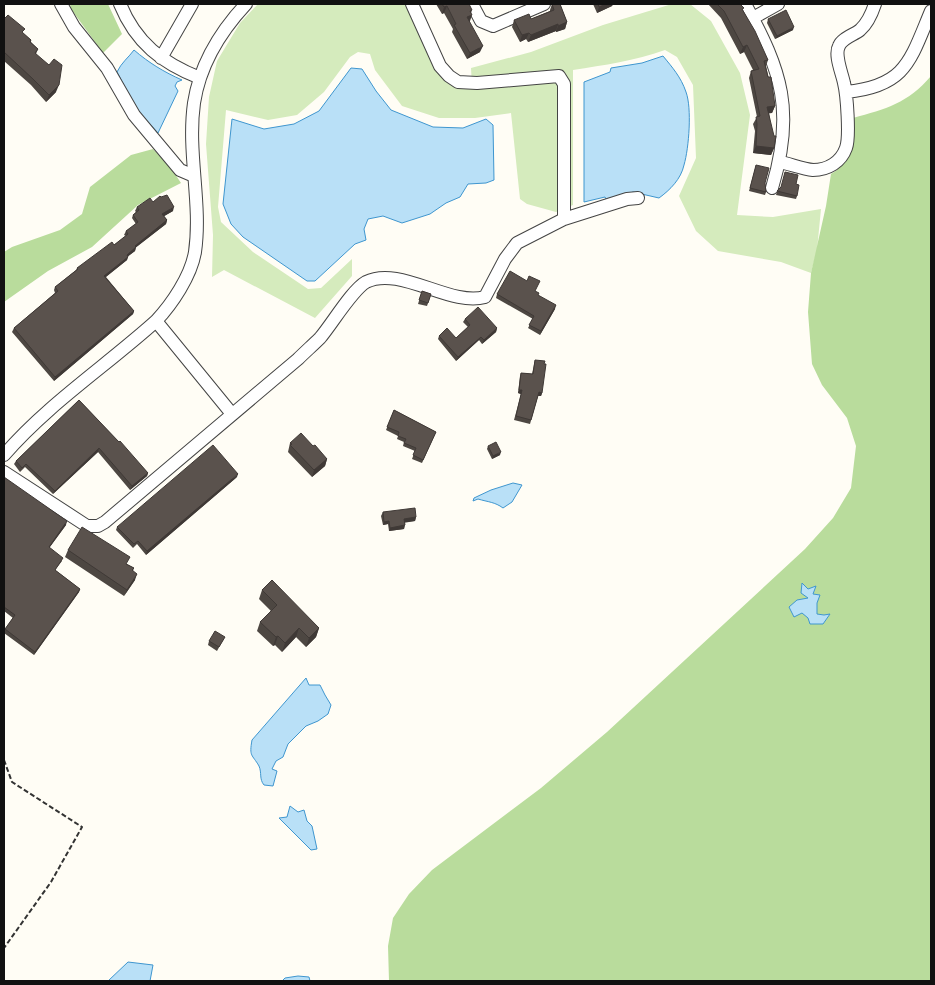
<svg xmlns="http://www.w3.org/2000/svg" width="935" height="985" font-family="Lora,serif">
<style>
.green{fill:#d5ebbd}
.forest{fill:#b9dc9c}
.water{fill:#b9e0f7;stroke:#3f96cf}
.lines{fill:none;stroke-linecap:round;stroke-linejoin:round}
.minor-casing{stroke:#444;stroke-width:14}
.path{stroke:#333;stroke-width:2;stroke-dasharray:5 2.5;stroke-linecap:butt}
.minor{stroke:#fff;stroke-width:12}
.wall{fill:#4d4742}
.shaded-wall{fill:#3f3936}
.building{fill:#5a524d;stroke:#3f3936}
</style>
<rect width="100%" height="100%" fill="#fffdf5"/>
<!-- green -->
<path class="green" d="M258,4H409L439,70L472,86L471,68L531,52L603,25L672,4H690L711,21L740,73L750,115L737,215L773,217L821,209L817,250L811,273L781,262L718,251L696,231L679,196L696,158L693,85L677,57L665,50C635,61 604,65 573,70V205L556,212L527,204L520,199L511,113L475,118H439L402,106L375,70L370,54L358,52L350,57L324,92L297,115L268,120L226,110L218,207L221,222L253,252L308,289L321,288L352,259V276L315,318L224,270L212,277L213,235L206,144L209,97L217,61L240,23Z"/>
<!-- forest -->
<path class="forest" d="M70,4H108L122,34L103,53L71,9Z
M931,76V981H389L388,946L393,918L409,894L432,870L541,788L607,732L805,549L833,518L851,488L856,446L847,418L822,385L812,364L808,312L811,273L826,206L831,174L837,170L846,160L853,118C886,109 908,103 931,76Z
M153,149L169,165L181,183L138,205L92,247L48,271L4,302V252L12,247L60,230L82,214L90,187L131,155Z"/>
<!-- water -->
<path class="water" d="M134,50C149,63 164,72 182,80L177,82L175,86L178,91L158,133L137,110L117,72C121,63 129,57 134,50Z
M663,56C672,67 681,77 686,92C692,108 689,148 684,165C681,179 670,190 659,198L633,192L607,201L605,197L584,202V82L610,72L611,68L642,63Z
M351,68L362,69L376,91L391,110L433,127L463,128L486,119L493,125L494,180L486,183L468,184L460,197L446,203L430,214L402,223L383,216L368,219L364,229L366,240L355,244L315,281H307L243,237L231,224L223,204L232,119L264,129L294,124L319,111Z
M513,483L522,485L512,502L503,508C495,502 488,502 478,499L473,501L474,498L491,490Z
M802,583L808,589L816,586L813,594L820,595L817,603V614L824,615L830,614L823,624H810L808,618L802,613L794,617L789,607L797,600L808,598L801,593Z
M306,678L309,685H320L325,695L331,705L328,714L318,721L306,726L288,744L283,757L276,761L272,769L277,771L273,786L264,785C259,779 262,773 259,766C252,754 249,757 252,740Z
M290,806L298,812L304,810L307,821L312,826L317,849L311,850L279,818L287,817Z
M128,962L153,965L150,981H108Z
M298,976L309,977L310,981H282L285,978Z"/>
<g class="lines">
<defs>
<path id="minor" d="M61,4L74,27L107,68L134,115L180,170L194,176
M120,4C136,43 162,63 200,78
M472,4L481,21L493,26L544,4
M745,4C782,71 795,112 772,188
M753,18L778,4
M161,58L192,4
M846,92C906,86 910,61 931,11
M780,162C790,164 803,169 813,170C828,170 841,162 846,148C850,137 847,95 844,83C842,73 834,55 839,46C842,38 854,35 860,30C868,23 872,13 875,4
M564,219L627,199L638,198
M156,321L232,414
M4,455C48,404 106,366 156,321C172,304 191,276 195,252C202,203 187,153 194,103C200,64 220,32 246,4
M4,472L87,526H98L105,522L298,359C305,352 313,345 320,338C332,324 352,290 366,282C400,265 450,307 485,297L505,259L517,243L564,219V84L559,76L477,83L458,82L449,76L440,66L412,4"/>
</defs>
<!-- minor casing -->
<use href="#minor" class="minor-casing"/>
<!-- path -->
<path class="path" d="M4,760L12,782L82,827L51,882L4,948"/>
<!-- minor -->
<use href="#minor" class="minor"/>
</g>
<!-- wall -->
<path class="wall" d="M436,4H469L471,12L469,21L480,52L467,59L452,32L453,29L444,13L442,14Z
M552,4H560L567,22L565,29L556,32V31L528,42L526,39L520,42L512,27L514,20L531,19L550,11V10Z
M593,4H613L612,6L597,13Z
M708,4H740L768,60L766,66L775,106L772,113H769L774,148L771,155L753,153L755,131L753,124L757,117L749,78L751,71L753,70L744,52L740,54L721,18Z
M4,18L31,40V42L38,49L36,54L56,92L46,102L31,85L4,61Z
M768,19L793,30L775,39L767,23Z
M756,165L765,183L766,192L765,195L749,191Z
M796,184L797,196L796,199L776,195L777,191Z
M153,202L173,211L164,216L167,220L166,224L136,247L135,251L128,256L127,260L106,277L134,311L133,314L54,381L12,332L14,328L55,293L54,290L55,287L76,270L77,268L114,245L126,236L124,235L126,231L136,224L132,218L133,215L136,212L135,211L137,207Z
M422,291L431,294L427,306L418,304Z
M535,292L538,295L555,309L540,335L528,328L533,319L496,298L497,294Z
M465,319L497,328L496,332L482,344L479,340L456,361L438,339L439,336L456,338L468,327L463,322Z
M535,360L542,393L541,396H538L530,424L514,420L521,394L518,393L520,376L521,373L532,374Z
M79,400L148,473L147,476L130,490L98,452L53,494L25,467L20,472L14,464L16,461Z
M394,410L436,432L422,463L412,459L415,451L403,446L404,442L397,439L398,436L386,430Z
M290,443L313,446L327,459L325,466L312,477L288,452Z
M488,446L500,455L492,459L487,449Z
M4,477L66,525L49,548L62,561L55,570L80,589L79,592L34,655L4,633L5,629L13,618L4,611Z
M237,477L146,555L137,544L133,548L116,530L117,527Z
M383,512L416,517L415,521L405,522L404,529L389,531L388,524L383,525L381,516Z
M68,550L127,564L134,568L133,571L135,580L124,596L65,557Z
M262,590L319,628L316,637L306,647L296,637L282,652L275,645L273,646L257,631L260,622L271,611L259,599Z
M223,640L217,651L208,645L209,641Z"/>
<!-- shaded-wall -->
<path class="shaded-wall" d="M606,4H613L612,6L597,13L599,7Z
M447,6L444,13L442,14L444,7Z
M472,10L470,16L472,15L470,21L465,24L470,11Z
M567,22L565,29L556,32L558,26Z
M558,24L556,31L528,42L531,35Z
M794,27L793,30L775,39L777,36Z
M529,33L526,39L520,42L522,35Z
M747,45L744,52L740,54L743,47Z
M483,46L480,52L467,59L470,53Z
M59,85L56,92L46,102L49,95Z
M775,106L772,113L765,114L767,107Z
M756,146L774,148L771,155L753,153Z
M174,207L173,211L161,218L162,214Z
M167,220L166,224L134,249L135,246Z
M136,247L135,251L126,258L127,255Z
M128,257L127,260L103,279L104,276Z
M556,305L555,309L540,335L541,331Z
M134,311L133,314L54,381L55,377Z
M497,328L496,332L482,344L484,340Z
M481,337L479,340L456,361L458,357Z
M519,390H522L521,394L518,393Z
M539,392L542,393L541,396H537Z
M99,448L98,452L53,494L55,491Z
M501,452L500,455L492,459L493,456Z
M327,459L325,466L312,477L314,470Z
M148,473L147,476L130,490L132,486Z
M238,474L237,477L146,555L147,551Z
M416,517L415,521L403,523L404,519Z
M67,521L66,525L47,551L49,547Z
M389,521L388,524L383,525L384,522Z
M405,525L404,529L389,531L390,528Z
M137,574L135,580L124,596L127,590Z
M80,589L79,592L34,655L35,652Z
M299,628L296,637L282,652L285,643Z
M319,628L316,637L306,647L309,638Z
M278,636L275,645L273,646L276,637Z"/>
<!-- building -->
<path class="building" d="M442,4H469L472,10L470,11L472,15L467,17L483,46L470,53L454,25L456,24L447,6L444,7Z
M552,4H560L567,22L558,26V24L531,35L529,33L522,35L514,20L529,14L531,19L554,10Z
M598,4H606L599,7Z
M717,4H740L744,8L742,9L755,31L768,60L764,61L768,77H771L775,106L767,107L774,136H776L774,148L756,146L757,124L756,117L760,116L751,71L759,69L747,45L743,47L724,11Z
M786,10L794,27L777,36L768,19Z
M8,15L25,29L22,32L31,40L30,42L38,49L35,53L49,65L54,59L62,65L59,85L49,95L33,79L4,52V18V19Z
M756,165L769,168L765,183L766,192L750,188Z
M785,172L798,175L796,184L799,185L797,196L777,191L781,187Z
M167,195L174,207L162,214L167,220L135,246L136,247L127,255L128,257L104,276L134,311L55,377L14,328L58,291L55,287L78,269L77,268L112,242L114,245L128,234L126,231L138,222L133,215L139,210L137,207L150,198L153,202L160,196L161,197Z
M510,271L527,281L529,276L540,281L535,291L539,293L538,295L556,305L541,331L529,325L534,316L497,294Z
M422,291L431,294L428,303L419,300Z
M478,307L497,328L484,340L481,337L458,357L439,336L447,328L456,338L470,325L465,319Z
M535,360L545,361L544,364H546L542,393L539,392L531,420L516,416L522,390H519L521,373L533,374Z
M79,400L119,442L120,441L148,473L132,486L99,448L55,491L26,464L22,468L16,461Z
M394,410L436,432L423,460L413,455L416,448L404,443L406,439L398,436L399,432L387,427Z
M301,433L313,446L315,445L327,459L314,470L290,445L292,444L290,443Z
M496,442L501,452L493,456L488,446Z
M213,445L238,474L147,551L138,541L134,544L117,527Z
M4,477L67,521L49,547L63,558L55,570L80,589L35,652L5,629L15,615L4,607Z
M415,508L416,517L404,519L405,525L390,528L389,521L384,522L383,512Z
M82,527L130,557L126,564L134,568L132,570L137,574L127,590L68,550Z
M272,580L319,628L309,638L299,628L285,643L278,636L276,637L260,622L277,605L262,590Z
M215,631L225,637L219,647L209,641Z"/>
<!-- border -->
<rect width="935" height="985" fill="none" stroke="#111111" stroke-width="10"/>
</svg>
